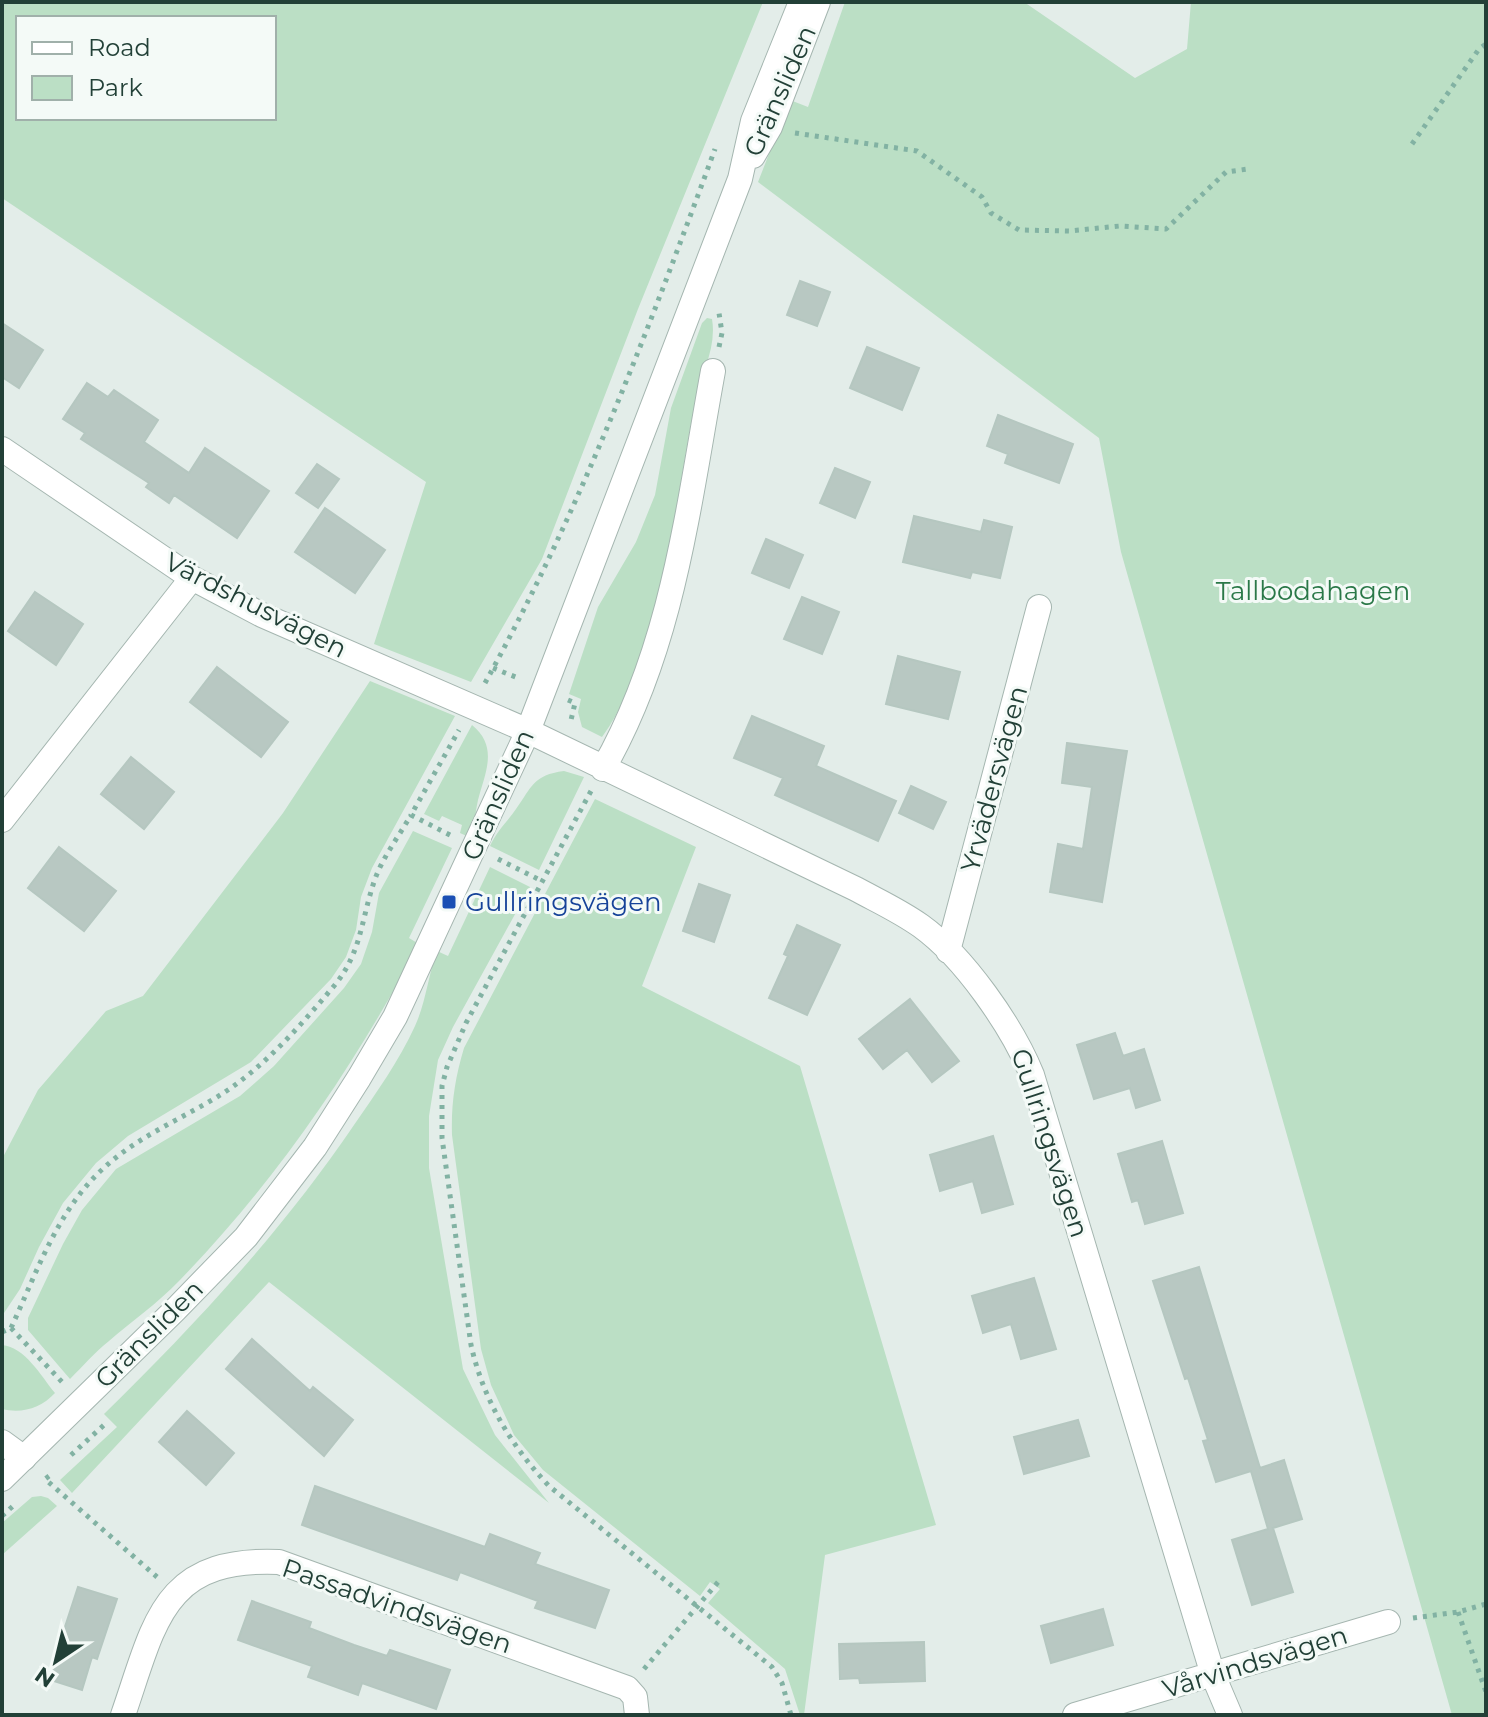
<svg xmlns="http://www.w3.org/2000/svg" width="1488" height="1717" font-family="Montserrat,sans-serif">
<style>
.green{fill:#bbdfc5;fill-rule:evenodd}
.building{fill:#b8c8c2;stroke:#b5c7c0;stroke-width:2}
.lines{fill:none;stroke-linecap:round;stroke-linejoin:round}
.minor-casing{stroke:#a5b6b0;stroke-width:26}
.tertiary-casing{stroke:#a5b6b0;stroke-width:26}
.path{stroke:#82b2a3;stroke-width:5;stroke-dasharray:4 6;stroke-linecap:butt}
.minor{stroke:#fff;stroke-width:24}
.tertiary{stroke:#fff;stroke-width:24}
.transit-dot{fill:#1a4fb4;stroke:#f4faf7;stroke-width:3}
.labels{text-anchor:middle;dominant-baseline:central;stroke-width:6;stroke-linejoin:round;paint-order:stroke}
.street-label{font-size:26px;fill:#224037;stroke:#f4faf7}
.park-label{font-size:26px;fill:#2a7848;stroke:#f4faf7}
.transit-label{font-size:26px;fill:#164399;stroke:#f4faf7;text-anchor:start}
</style>
<rect width="100%" height="100%" fill="#e3ede9"/>
<!-- green -->
<path class="green" d="M2,2H763L638,309L542,559L471,682L374,644L426,482L2,198ZM18,18H274V118H18Z
M845,2H1024L1135,78L1187,49L1191,2H1486V1715H1452L1121,552L1099,438L758,182L790,100L808,107Z
M707,318L712,319C717,348 701,374 695,402C679,485 670,568 643,648C632,681 622,710 602,737L582,727L578,712L581,699L569,694L598,607L636,542L655,495L671,408L702,323Z
M370,681L455,716L372,868L361,897L356,930L346,957L331,979L251,1062L128,1136L96,1163L63,1203L39,1247L20,1289L2,1316V1159L38,1090L106,1011L143,996L283,813Z
M472,725C499,747 485,773 478,800C475,814 475,824 469,837L460,833L462,825L442,816L439,821L424,814Z
M564,771L584,777L539,870L490,846C497,831 507,822 516,809C532,787 533,775 564,771Z
M595,799L696,847L642,986L800,1066L936,1525L825,1555L804,1715H800L785,1669L708,1603L720,1589L710,1582L700,1596L543,1470L514,1435L491,1385L481,1349L452,1135C451,1104 455,1078 464,1048Z
M413,831L452,848L409,938L419,944C354,1067 276,1181 179,1281C158,1303 132,1321 109,1341C95,1352 83,1366 70,1379L28,1330V1318L63,1244L82,1210L116,1169L240,1096L274,1066L344,988L361,964L372,932L379,893Z
M490,867L530,887L453,1027L438,1060L429,1116V1168L463,1369L495,1435L549,1503L269,1282L72,1493L60,1480L117,1427L104,1414C196,1324 282,1231 354,1125C376,1093 399,1061 415,1026C426,1002 428,976 437,951L448,956Z
M2,1345C25,1347 41,1376 55,1393C41,1408 22,1414 2,1409Z
M41,1496L48,1498L57,1506L2,1555V1523L32,1497Z"/>
<!-- building -->
<path class="building" d="M800,281L830,292L817,326L787,315Z
M2,323L43,350L19,388L2,377Z
M867,347L919,368L902,410L850,388Z
M87,383L108,397L114,390L158,420L144,442L189,473L205,448L269,491L237,538L174,495L169,503L146,487L149,483L81,439L85,433L63,419Z
M998,415L1073,444L1059,483L1005,463L1008,454L987,446Z
M317,464L339,479L318,508L296,493Z
M835,468L870,482L855,518L820,503Z
M325,508L385,550L355,593L295,552Z
M914,516L981,532L984,520L1012,527L1000,578L972,572L970,578L903,562Z
M766,539L803,555L789,588L752,573Z
M35,592L83,624L56,665L8,631Z
M802,597L839,612L822,654L784,639Z
M898,656L960,672L948,719L886,704Z
M217,667L288,722L261,757L190,702Z
M752,716L824,746L816,766L896,801L878,841L775,795L783,778L734,758Z
M1067,743L1127,751L1102,902L1050,892L1058,844L1083,849L1092,787L1062,783Z
M131,757L174,792L144,829L101,794Z
M911,786L946,802L933,829L899,813Z
M59,847L116,891L84,931L28,888Z
M699,884L730,895L714,942L683,931Z
M797,925L840,945L807,1015L769,998L788,956L784,954Z
M910,999L959,1061L932,1082L907,1050L883,1069L859,1039Z
M1115,1033L1123,1056L1144,1049L1160,1100L1136,1108L1130,1088L1094,1099L1077,1045Z
M993,1136L1013,1204L982,1213L973,1181L940,1191L930,1155Z
M1162,1141L1183,1213L1145,1224L1138,1200L1132,1202L1118,1154Z
M1199,1267L1260,1468L1284,1460L1302,1519L1273,1528L1293,1592L1252,1605L1232,1540L1268,1529L1251,1471L1216,1482L1203,1441L1208,1440L1188,1378L1185,1379L1153,1281Z
M1034,1278L1056,1349L1021,1359L1011,1324L983,1333L972,1296Z
M252,1339L310,1391L313,1387L353,1420L324,1456L226,1369Z
M187,1411L234,1453L206,1485L159,1442Z
M1078,1420L1089,1456L1024,1474L1014,1437Z
M315,1486L485,1547L490,1534L540,1553L535,1564L609,1590L595,1628L535,1608L538,1601L460,1572L457,1580L302,1525Z
M78,1587L117,1599L97,1659L92,1657L82,1690L48,1679Z
M252,1601L311,1622L309,1628L354,1645L387,1656L390,1650L450,1670L436,1709L362,1683L358,1695L308,1677L312,1666L238,1640Z
M1103,1609L1113,1645L1051,1663L1041,1626Z
M924,1642L925,1681L860,1683L859,1678L840,1679L839,1644Z"/>
<g class="lines">
<defs>
<path id="minor" d="M2,449L192,578L262,615L528,731L856,889C878,901 900,911 921,926C964,957 1012,1026 1032,1075L1213,1675L1230,1715
M603,769C673,647 688,507 713,371
M2,820L192,578
M948,951L1039,607
M2,1442L24,1458
M123,1715C155,1623 162,1557 279,1562L627,1688L635,1697L637,1715
M1075,1715L1388,1622"/>
<path id="tertiary" d="M753,156L770,127L818,2
M2,1479L175,1310L246,1237L315,1147L359,1078L395,1017L528,731L740,179L753,121L801,2"/>
</defs>
<!-- minor casing -->
<use href="#minor" class="minor-casing"/>
<!-- tertiary casing -->
<use href="#tertiary" class="tertiary-casing"/>
<!-- path -->
<path class="path" d="M795,133L917,151L982,197L991,213L1019,230L1069,231L1120,226L1166,229L1226,172L1248,169
M1412,144L1479,49L1486,44
M719,347L722,333L719,313
M493,668L518,678
M485,683C579,513 648,331 715,149
M568,700L575,703L571,720
M591,791L466,1023L447,1067L442,1086V1138L471,1345C483,1399 511,1446 549,1486L772,1667L782,1683L791,1715
M450,835L411,815L459,730
M498,859L542,881
M11,1328L63,1383
M2,1332L11,1328C37,1272 58,1208 106,1166C140,1135 186,1117 225,1092C267,1064 301,1025 334,986C362,952 361,919 375,879C383,857 399,836 411,815
M71,1455L104,1425L101,1421
M49,1476L45,1479L157,1577
M2,1516L13,1506
M1458,1612L1486,1692
M1413,1618L1458,1612L1486,1604
M644,1669L719,1581"/>
<!-- minor -->
<use href="#minor" class="minor"/>
<!-- tertiary -->
<use href="#tertiary" class="tertiary"/>
</g>
<!-- markers -->
<rect class="transit-dot" x="441" y="894" width="16" height="16" rx="4"/>
<g class="labels">
<!-- street labels -->
<g class="street-label">
<text transform="translate(780 91) rotate(-66)">Gränsliden</text>
<text transform="translate(256 605) rotate(27)">Värdshusvägen</text>
<text transform="translate(994 779) rotate(-75)">Yrvädersvägen</text>
<text transform="translate(498 795) rotate(-66)">Gränsliden</text>
<text transform="translate(1050 1143) rotate(72)">Gullringsvägen</text>
<text transform="translate(149 1334) rotate(-45)">Gränsliden</text>
<text transform="translate(397 1606) rotate(19)">Passadvindsvägen</text>
<text transform="translate(1255 1662) rotate(-17)">Vårvindsvägen</text>
</g>
<!-- park labels -->
<g class="park-label">
<text x="1313" y="591">Tallbodahagen</text>
</g>
<!-- transit labels -->
<g class="transit-label">
<text x="465" y="902">Gullringsvägen</text>
</g>
</g>
<!-- border -->
<rect width="1488" height="1717" fill="none" stroke="#224037" stroke-width="8"/>
<!-- legend -->
<rect x="16" y="16" width="260" height="104" fill="#f4faf7" stroke="#a0b0aa" stroke-width="2"/>
<rect x="32" y="42" width="40" height="12" fill="#ffffff" stroke="#a0b0aa" stroke-width="2"/>
<text x="88" y="56" font-size="24" fill="#224037">Road</text>
<rect x="32" y="76" width="40" height="24" fill="#bbdfc5" stroke="#a0b0aa" stroke-width="2"/>
<text x="88" y="96" font-size="24" fill="#224037">Park</text>
<!-- north arrow -->
<g transform="translate(56 1661) rotate(215)" stroke="#f4faf7" stroke-width="6" paint-order="stroke">
<path d="M0-6L14 30L0 20L-14 30Z" fill="#224037"/>
<text y="-12" font-size="22" font-weight="bold" text-anchor="middle" fill="#224037">N</text>
</g>
</svg>
